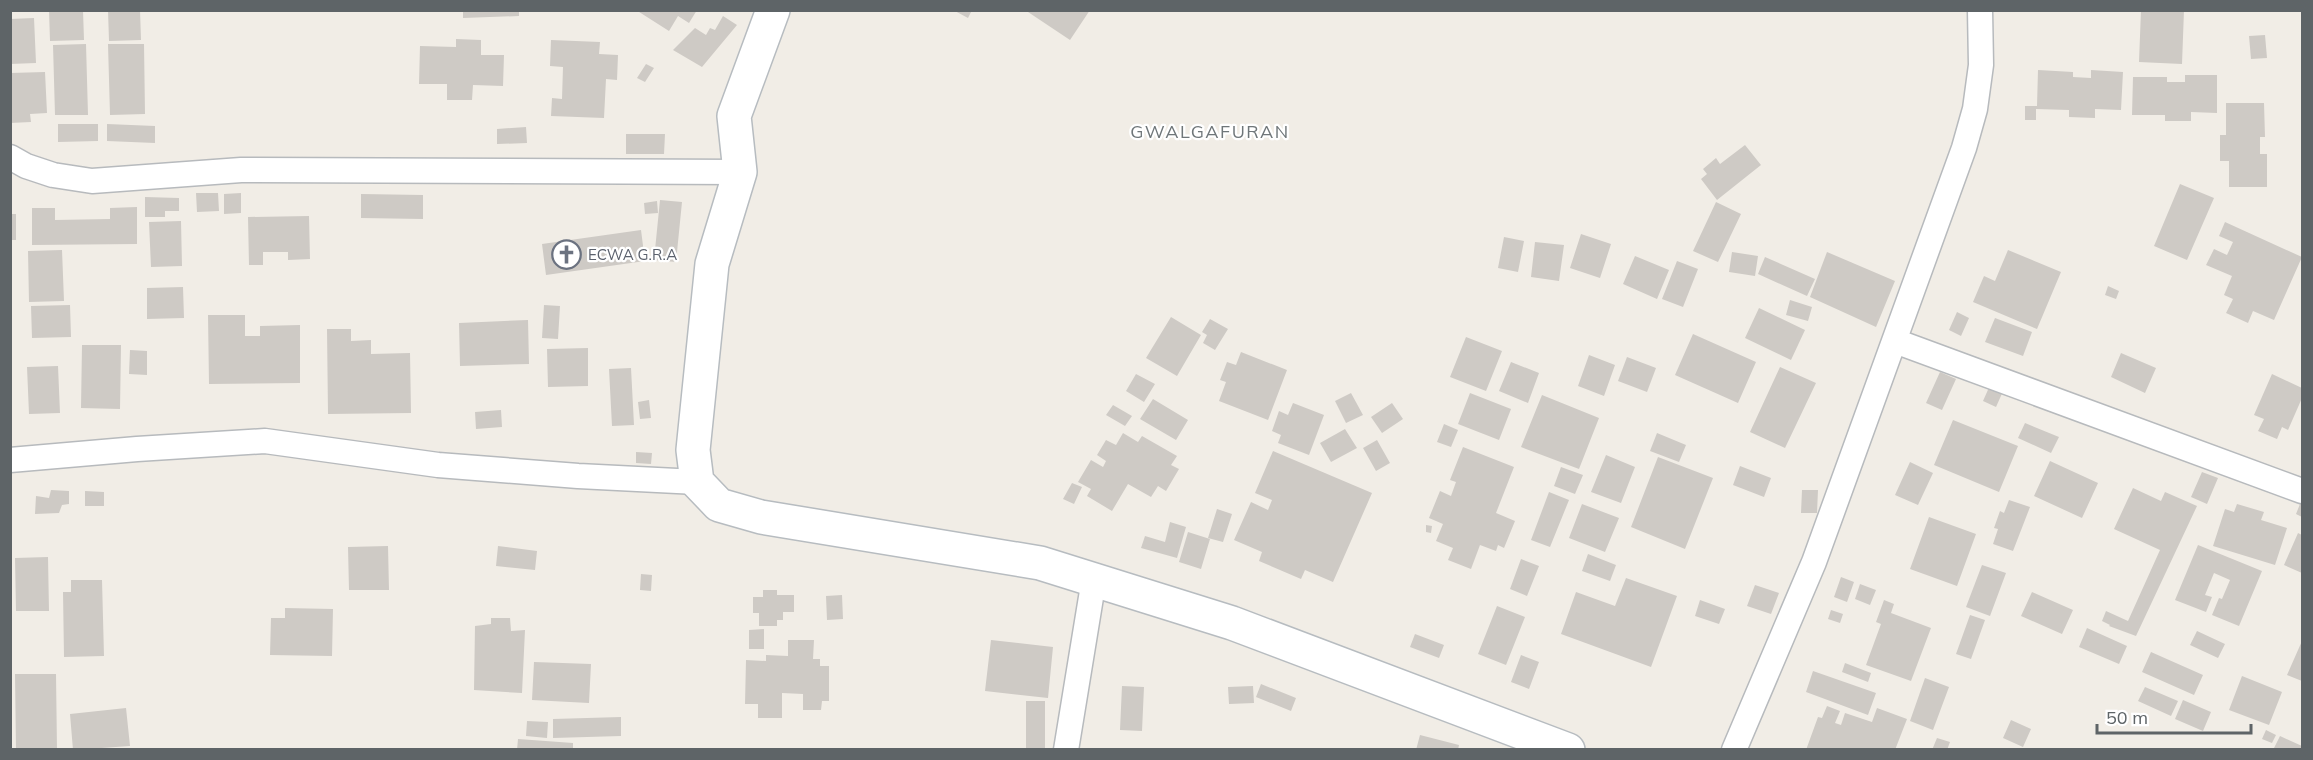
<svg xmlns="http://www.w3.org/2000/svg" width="2313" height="760" font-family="Mulish,sans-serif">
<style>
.building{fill:#cecac5}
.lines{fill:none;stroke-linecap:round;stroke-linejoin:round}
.street-casing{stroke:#b7babd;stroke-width:27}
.secondary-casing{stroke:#b7bcc0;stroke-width:36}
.street{stroke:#fff;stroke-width:24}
.secondary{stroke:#fff;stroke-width:33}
.labels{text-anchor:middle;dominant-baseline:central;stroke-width:4.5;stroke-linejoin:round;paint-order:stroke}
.worship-label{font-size:15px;fill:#5b616d;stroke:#fff;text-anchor:start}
.quarter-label{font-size:18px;letter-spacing:1.5px;fill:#6f7679;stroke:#fff}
</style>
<rect width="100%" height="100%" fill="#f1ede6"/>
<!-- building -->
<path class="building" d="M49,10H83L84,40L50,41Z
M108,10H140L141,40L109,41Z
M463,10H519V16L463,18Z
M636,10H697L689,23L678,16L669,31Z
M953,10H972L968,18Z
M1025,10H1090L1070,40Z
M2141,10H2184L2182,64L2139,62Z
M723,16L737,25L702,67L673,50L695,28L706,35L710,28L715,30Z
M34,18L36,63L10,64V19Z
M2265,35L2267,58L2251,59L2249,36Z
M456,39L481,40V55H504L503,86L473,85L472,100H447V84H419L420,46L456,47Z
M551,40L600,42L599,54L618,55L617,80L606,79L604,118L551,116L552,98L562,99L563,67L550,66Z
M86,44L88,115H55L53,45Z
M108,44H144L145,114L110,115Z
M646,64L654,68L645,82L637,78Z
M2038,70L2073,72V77L2091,78V70L2123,72L2121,110L2095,109V118L2069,117V110L2036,109V120H2025V106H2037Z
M45,72L47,113L30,114L31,122L10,123V73Z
M2185,75H2217V113L2191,112V121H2165V115H2132L2133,77H2167V82H2185Z
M2226,103H2264L2265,137H2260V154H2267V187H2229V161H2220V135H2226Z
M58,124H98V141L58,142Z
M107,124L155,126V143L107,141Z
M526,127L527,143L497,144V129Z
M626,134H665L664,154H626Z
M1745,145L1761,165L1717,200L1701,179L1707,174L1703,169L1716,158L1720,164Z
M2180,184L2214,198L2187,260L2154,246Z
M196,193H218L219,211L197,212Z
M241,193V213L224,214V194Z
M361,194L423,195V219L361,218Z
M145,197L179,198V211H165V217H145Z
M660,200L682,202L676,262L654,260Z
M657,201L658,213L645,214L644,203Z
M1716,202L1741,214L1718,262L1693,251Z
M137,207V244L32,245V208H55V220L110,219V208Z
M10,214H16V240H10Z
M309,216L310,259L288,260V252H263V265H249L248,217Z
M181,221L182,266L151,267L149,222Z
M2225,222L2302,257L2274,320L2253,311L2248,323L2226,313L2233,299L2224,295L2232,276L2206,265L2214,249L2227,255L2233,242L2219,236Z
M641,230L645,261L546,275L542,244Z
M1581,234L1611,244L1600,278L1570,268Z
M1504,237L1524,241L1518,272L1498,268Z
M1535,242L1564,245L1559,281L1531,277Z
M62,250L64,301L29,302L28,251Z
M2008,250L2061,272L2037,329L1973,302L1984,276L1995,281Z
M1732,252L1758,256L1755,276L1729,272Z
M1827,252L1895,281L1876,327L1810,297Z
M1635,256L1669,270L1657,299L1623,284Z
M1765,257L1815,279L1807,296L1758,274Z
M1677,261L1698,269L1683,307L1662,299Z
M2108,286L2119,291L2116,299L2105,295Z
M183,287L184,318L147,319V288Z
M1790,300L1812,307L1808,321L1786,315Z
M70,305L71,337L32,338L31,306Z
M544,305L560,306L558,339L542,338Z
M1759,308L1805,330L1791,360L1745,338Z
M1957,312L1969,318L1961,336L1949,330Z
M208,315H245V336H260V326L300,325V383L209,384Z
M1171,317L1201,335L1177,376L1146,358Z
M1995,318L2032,332L2023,356L1985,342Z
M1210,319L1228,329L1215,350L1203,343L1207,335L1202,332Z
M528,320L529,364L460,366L459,323Z
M327,329H351V341L371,340V354L410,353L411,413L328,414Z
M1693,334L1756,362L1738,403L1675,375Z
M1466,337L1502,351L1486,391L1450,377Z
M82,345H121L120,409L81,408Z
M588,348V386L548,387L547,349Z
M130,350L147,351V375L129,374Z
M1241,352L1287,370L1268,420L1219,401L1226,382L1220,380L1227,362L1236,365Z
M2121,353L2156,368L2145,393L2111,377Z
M1589,355L1615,365L1604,396L1578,386Z
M1627,357L1656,368L1647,392L1618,381Z
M1511,362L1539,373L1528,403L1499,391Z
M58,366L60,413L29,414L27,367Z
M1780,367L1816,383L1785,448L1750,432Z
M631,368L634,425L612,426L609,369Z
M1940,372L1956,379L1942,410L1926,403Z
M1136,374L1155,384L1144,402L1126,391Z
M2272,374L2302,388V398L2288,430L2282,427L2277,439L2258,431L2264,419L2254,415Z
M1991,383L2004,389L1996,407L1983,401Z
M1351,393L1363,415L1346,423L1335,401Z
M1470,393L1511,409L1499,440L1458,424Z
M1542,395L1599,418L1579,469L1521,447Z
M1153,399L1188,420L1176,440L1140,419Z
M649,400L651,418L640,419L638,402Z
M1293,403L1324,415L1309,455L1278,443L1281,435L1272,431L1279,411L1288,415Z
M1392,403L1403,419L1382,433L1371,417Z
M1113,405L1132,416L1125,426L1106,415Z
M501,410L502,427L476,429L475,412Z
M1953,420L2018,446L1999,492L1934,465Z
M2025,423L2059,437L2051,453L2018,438Z
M1444,424L1458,430L1451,447L1437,442Z
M1345,429L1357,448L1331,462L1320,443Z
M1123,433L1138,442L1142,436L1177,456L1171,465L1179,469L1166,491L1158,486L1151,497L1128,484L1112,511L1087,496L1091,489L1078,482L1091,460L1103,467L1106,461L1097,455L1106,440L1116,445Z
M1657,433L1686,445L1679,462L1650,451Z
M1377,440L1390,463L1376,471L1363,448Z
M1463,447L1514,467L1496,513L1515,521L1504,548L1498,545L1496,551L1480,545L1471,569L1448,560L1453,548L1436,541L1443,524L1429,518L1440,491L1451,496L1456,482L1450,480Z
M1273,451L1372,493L1333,582L1305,570L1301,579L1259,561L1262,552L1234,540L1251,502L1268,510L1272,500L1255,493Z
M636,452L652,453L651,464L636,463Z
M1606,455L1635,467L1621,503L1591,492Z
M1658,457L1713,478L1685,549L1631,527Z
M2050,461L2098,483L2082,518L2034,496Z
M1910,462L1933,473L1918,505L1895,495Z
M1740,466L1771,478L1764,497L1733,485Z
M1561,467L1583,475L1575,494L1554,486Z
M2202,472L2218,478L2207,504L2191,497Z
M1072,483L1082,487L1074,504L1063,499Z
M2133,488L2161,501L2165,492L2197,506L2136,636L2109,626L2110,625L2102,621L2106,611L2128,621L2160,550L2114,529Z
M51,490L69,491V504L62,505L59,513L35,514L36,496L49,498Z
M1802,490H1818L1817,513H1801Z
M85,491L104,492V506H85Z
M1549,492L1569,500L1550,547L1531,540Z
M2302,499V517L2296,514Z
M2009,500L2030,507L2013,551L1993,544L1998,529L1994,528L2000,511L2004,513Z
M1582,504L1619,518L1605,552L1569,538Z
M2237,504L2264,512L2261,520L2287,528L2275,565L2213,546L2225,509L2234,512Z
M1217,509L1232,514L1223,542L1208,538Z
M1929,517L1976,534L1957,586L1910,569Z
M1170,522L1186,527L1177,558L1141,548L1145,536L1165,542Z
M1426,525L1432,526L1431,533L1426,532Z
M1188,532L1210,539L1201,569L1179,562Z
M2298,533L2302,535V573L2284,565Z
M2198,545L2262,571L2239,626L2212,615L2219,598L2222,599L2230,580L2214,573L2205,595L2212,597L2206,612L2175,600Z
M388,546L389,590H349L348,547Z
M498,546L537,551L535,570L496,566Z
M1588,554L1616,565L1610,581L1582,571Z
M48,557L49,611H16L15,558Z
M1521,559L1539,566L1527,596L1510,589Z
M1982,565L2006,573L1990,616L1966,607Z
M641,574L652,575L651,591L640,590Z
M1841,577L1854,582L1847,602L1834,597Z
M1626,578L1677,596L1651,667L1561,634L1576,592L1615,606Z
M71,580H102L104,656L64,657L63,592H71Z
M1860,584L1876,590L1870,605L1855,599Z
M1755,585L1779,593L1771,614L1747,606Z
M763,590H777V595H794V612H783V620H777V626H759V613H753V597H763Z
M2032,592L2073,610L2062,634L2021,616Z
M842,595L843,619L827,620L826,596Z
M1700,600L1725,609L1719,624L1695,616Z
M1884,600L1894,604L1891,613L1931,628L1911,681L1866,665L1881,624L1876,622Z
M1497,606L1525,617L1506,665L1478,654Z
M285,608L333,609L332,656L270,655L271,618H285Z
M1831,610L1843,614L1840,623L1828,619Z
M1970,615L1985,620L1971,659L1956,654Z
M491,618H510L511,631L525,630L522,693L474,690L475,626L491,624Z
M2087,628L2127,646L2119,664L2079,647Z
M764,629V649H749V630Z
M2197,631L2225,644L2218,658L2190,645Z
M1415,634L1444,645L1439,658L1410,647Z
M788,640H814L813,659H820V666H829V701H822L821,710H803V694L782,693V718H758V704H745L746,660L766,661V655L788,656Z
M991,640L1053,647L1048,698L985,691Z
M2302,641V681L2287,675Z
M2151,652L2203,675L2194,695L2142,672Z
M1521,655L1539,662L1529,689L1511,682Z
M534,662L591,664L589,703L532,700Z
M1845,663L1871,673L1868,682L1842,672Z
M1813,671L1876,693L1868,715L1806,692Z
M15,674H56L57,750H16Z
M2242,676L2282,692L2269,725L2229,710Z
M1925,678L1949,687L1933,730L1910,721Z
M1261,684L1296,698L1291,711L1256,697Z
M1122,686L1144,687L1142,731L1120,730Z
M1253,686L1254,703L1229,704L1228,687Z
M2145,687L2178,701L2171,716L2138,701Z
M2183,700L2211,712L2203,731L2175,719Z
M1026,701H1045V748H1026Z
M1827,706L1840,711L1835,723L1841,725L1845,713L1872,722L1877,708L1907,719L1895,750H1806L1818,717L1822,718Z
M126,708L130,746L73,750L70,714Z
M621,717V736L553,738V719Z
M2011,720L2031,729L2023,747L2003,738Z
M527,721L548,722L547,738L526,736Z
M2266,730L2276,735L2272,743L2262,739Z
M1420,735L1459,745L1458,750H1416Z
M2280,736L2302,746V750H2273Z
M1937,738L1950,742L1947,750H1932Z
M518,739L573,743V750H517Z"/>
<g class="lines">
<defs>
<path id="street" d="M10,157L26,166L53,175L92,181L241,170L740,172
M1895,341L2302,491
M10,460L137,449L265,441L438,465L578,476L697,482
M1066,750L1094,579
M1734,750L1814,562L1964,148L1975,109L1981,65L1980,10"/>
<path id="secondary" d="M773,10L734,116L740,172L712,264L693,450L697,482L719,505L761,517L1040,563L1232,623L1568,750"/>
</defs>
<!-- street casing -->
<use href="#street" class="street-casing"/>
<!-- secondary casing -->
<use href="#secondary" class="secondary-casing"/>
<!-- street -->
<use href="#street" class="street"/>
<!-- secondary -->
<use href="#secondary" class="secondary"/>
</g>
<!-- icons -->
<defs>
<symbol id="church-ring" viewBox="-11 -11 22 22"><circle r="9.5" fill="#fff" stroke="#6b7280" stroke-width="1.5"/><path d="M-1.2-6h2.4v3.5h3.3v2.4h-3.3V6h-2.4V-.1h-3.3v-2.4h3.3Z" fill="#6b7280"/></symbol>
</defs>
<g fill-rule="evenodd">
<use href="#church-ring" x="550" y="238" width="33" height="33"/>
</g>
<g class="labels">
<!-- worship labels -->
<g class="worship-label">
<text x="588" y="254">ECWA G.R.A</text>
</g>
<!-- quarter labels -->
<g class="quarter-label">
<text x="1210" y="131">GWALGAFURAN</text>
</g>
</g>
<!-- border -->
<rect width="2313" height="760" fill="none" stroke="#5e6467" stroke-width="24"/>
<!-- scale -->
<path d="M2097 724v9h154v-9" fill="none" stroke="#5e6467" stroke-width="3"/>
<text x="2106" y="724" font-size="18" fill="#5e6467" stroke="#ffffff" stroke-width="4.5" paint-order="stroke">50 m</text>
</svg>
